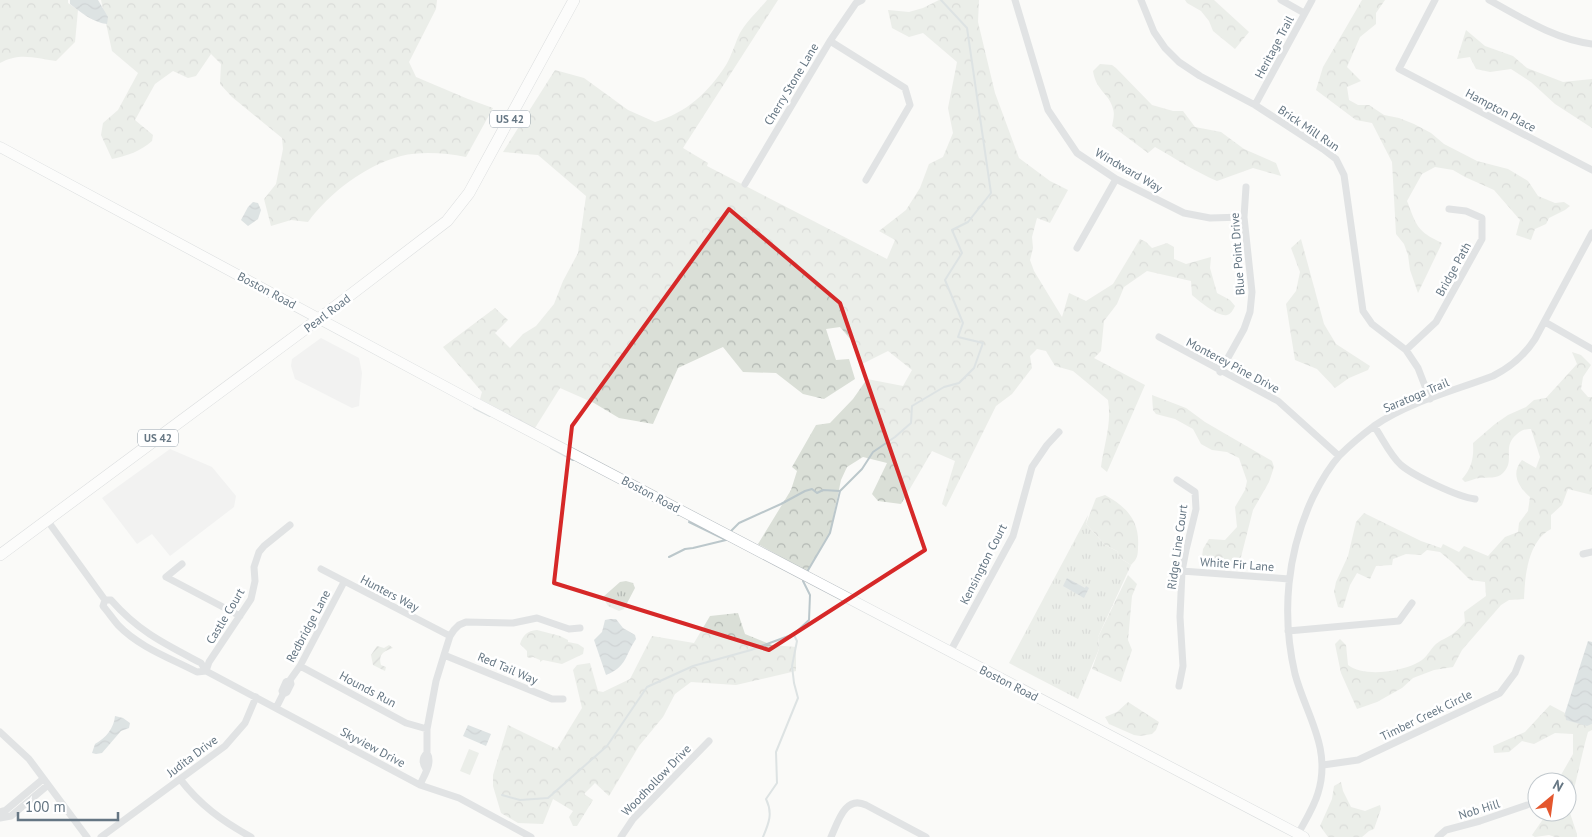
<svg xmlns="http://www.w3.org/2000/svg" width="1592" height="837" font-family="'PT Sans',sans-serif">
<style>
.built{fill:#e8e9e9}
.grass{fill:#dadfd7}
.forest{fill:url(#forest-crowns)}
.park{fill:url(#park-tufts)}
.garden{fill:url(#garden-furrows)}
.water{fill:url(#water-waves)}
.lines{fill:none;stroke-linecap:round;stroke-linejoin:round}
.stream{stroke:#bbc7cb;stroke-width:2}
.secondary-casing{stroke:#b3babf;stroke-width:11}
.primary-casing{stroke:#b5babe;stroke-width:12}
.street{stroke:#c3c8cc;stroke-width:7}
.secondary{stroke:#fff;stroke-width:10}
.primary{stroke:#fff;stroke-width:11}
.marked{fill:none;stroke:#d62828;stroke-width:4;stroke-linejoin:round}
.labels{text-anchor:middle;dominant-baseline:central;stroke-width:5;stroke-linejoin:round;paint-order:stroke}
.shield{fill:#fff;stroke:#939fa8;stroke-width:1}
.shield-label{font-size:11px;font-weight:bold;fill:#657683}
.street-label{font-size:12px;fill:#657683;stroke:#fff}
</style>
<defs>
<pattern id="forest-crowns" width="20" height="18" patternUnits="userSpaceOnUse" patternTransform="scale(1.25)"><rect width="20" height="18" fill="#dadfd7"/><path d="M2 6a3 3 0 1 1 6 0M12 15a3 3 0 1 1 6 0" fill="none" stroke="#b4b9b4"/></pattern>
<pattern id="park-tufts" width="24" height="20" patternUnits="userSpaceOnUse" patternTransform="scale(1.25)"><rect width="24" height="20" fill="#dadfd7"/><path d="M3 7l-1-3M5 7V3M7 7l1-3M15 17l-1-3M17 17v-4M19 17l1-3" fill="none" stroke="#b4b9b4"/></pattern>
<pattern id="garden-furrows" width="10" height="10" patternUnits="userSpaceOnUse" patternTransform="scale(1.25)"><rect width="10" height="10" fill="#dadfd7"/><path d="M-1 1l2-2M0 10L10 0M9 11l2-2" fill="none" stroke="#b4b9b4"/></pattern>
<pattern id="water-waves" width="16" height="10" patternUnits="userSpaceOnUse" patternTransform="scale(1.25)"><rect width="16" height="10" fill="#bbc7cb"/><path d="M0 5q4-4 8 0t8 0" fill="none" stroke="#9ca6aa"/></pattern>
</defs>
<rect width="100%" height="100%" fill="#fafaf8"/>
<!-- built -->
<path class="built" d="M321,338L359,358L362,373L359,406L352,408L295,379L291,366L292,359Z
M170,449L212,467L236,496L234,507L170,556L152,534L137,544L102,498Z"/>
<!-- grass -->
<path class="grass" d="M469,749L479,753L470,775L460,771Z"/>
<!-- forest -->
<path class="forest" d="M0,0H68V3L78,10L75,42L56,61C36,58 19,52 0,63Z
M101,0H437L436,9L409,62L416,77L468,99L493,108L466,157C445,153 422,151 401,156C366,165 329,193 308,222L291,220L271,226L264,199L276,184L283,149L282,138L232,97L220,84L221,64L211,54L196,76L188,78L173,71L155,84L135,120L153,135L152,141C141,151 127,156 112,159L101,135L103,123L118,110L138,73L112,51Z
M767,0H778L683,148L708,163L707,166L887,259L895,240L879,231L906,210L920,188L929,164L943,157L953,133L948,108L957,62L923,33L909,37L892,28L888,10L909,12L923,8L939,0H979L978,22L995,93L1019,158L1050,181L1068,190L1050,223L1037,218L1032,237L1033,248L1030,260L1034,271L1062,317L1069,293L1086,301L1113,284L1140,239L1146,242L1152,248L1167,243L1174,247V259L1186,264L1211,257L1210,268L1217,293L1230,300L1235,306C1233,310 1231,314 1227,315C1218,317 1199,301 1192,295L1191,281L1147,271L1124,287L1117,304L1104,321L1101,351L1094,358L1145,385L1107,472L1101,467C1104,444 1112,424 1108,400L1073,371L1055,366L1046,351L1037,349L1030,356L1032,368L1012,394L996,406L946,507L942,504L955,461L932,451L901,504L878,501L872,494L887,463L863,457L847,467L841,480L830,533L807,572L758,544L791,490L797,471L792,467L816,425L830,423L853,399L867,379L903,386L912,370L888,351L860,365L851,340L840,327L826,329L836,360L849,359L855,379L824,399L803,394L776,373L743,372L723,347L678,368L653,424L619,418L594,403L560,388L535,428L480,399L482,392L443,347L495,308L508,320L495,333L510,348L523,334L536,326L554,304L563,281L578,253L586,196L538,155L503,152L555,70L584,78L628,110L655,122C686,113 709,92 726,65C732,55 735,43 740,33C747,21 759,10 767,0Z
M1185,0H1214L1249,32L1235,49L1213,31L1209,21L1201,11L1187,3Z
M1362,0H1385L1376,13V24L1360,37L1347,67L1361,81L1347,87L1349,100L1358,105H1369L1384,115L1399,118L1414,124L1431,133L1444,144L1477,161L1508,169L1528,181L1538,196L1555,203L1564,202L1570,206L1565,210L1549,218L1546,224L1535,229L1531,240L1516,235L1520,220L1494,190L1465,177L1453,170L1435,167L1422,174L1407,201C1417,227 1417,231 1442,243L1418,293L1410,270L1408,255L1404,244L1396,234L1392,162L1372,123L1356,120L1316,90L1323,67Z
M1466,30L1485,46L1513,56L1527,68L1563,82L1592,79V128L1555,104L1531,82L1511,69L1490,72L1476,69L1470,57L1457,59Z
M1100,64L1112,65L1116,68L1152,105L1173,111H1183L1195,127L1221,132L1244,149L1276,163L1281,176L1253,168L1217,181C1196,172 1176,159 1155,147L1148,153L1112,126C1113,121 1115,114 1113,109C1110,94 1096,91 1093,71Z
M1301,239L1324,324L1336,344L1370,366L1368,370L1349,378L1335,388L1317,369L1295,360L1286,304L1296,291L1300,272L1291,248Z
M1572,352L1581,355L1591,365L1583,377L1581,389L1588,397H1592V495L1568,489L1562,505L1551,515V529C1528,541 1525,575 1524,599L1509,600L1501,605L1462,650L1453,667L1434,670L1413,678L1402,688L1377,702L1357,709L1341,673L1335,644L1340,639L1346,645L1348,665C1363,677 1398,672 1415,664C1425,660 1428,653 1434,646C1439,640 1448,638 1454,633C1458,630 1461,626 1465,622L1464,612L1486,596L1485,582L1470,580L1453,563L1440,552L1427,550L1421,555L1406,554L1393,559L1392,565L1376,566L1370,579L1357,573L1350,585L1343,608L1338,607L1334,592L1336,582L1348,556L1356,522L1364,513L1421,541L1441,548L1443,544L1459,552L1464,546L1488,556L1505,537L1518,532L1519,523L1528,511L1530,497C1519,487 1510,474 1522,460L1536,468L1540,457L1531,429C1525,429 1522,430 1517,434C1501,447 1516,460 1503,473C1497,479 1488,477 1480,478C1475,478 1470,481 1465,482L1462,479C1472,468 1474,457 1473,443L1495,424L1508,415L1526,407L1534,400L1546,398L1577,364Z
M1152,395L1186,408L1205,422L1272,461L1274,467L1269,482L1253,510L1241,557L1234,563L1202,557L1203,549L1209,539L1225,540L1237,527L1235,507L1245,490L1247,481L1239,458L1227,452L1212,450L1201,444L1193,429L1175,419L1156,414L1153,410Z
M1105,495C1127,507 1140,521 1138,547C1138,556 1137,559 1131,565L1120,558L1117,551L1105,545L1086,524L1096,498Z
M1128,575L1137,584L1132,596L1128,640L1132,650L1121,682L1092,669L1099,649L1098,637Z
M738,613L745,634L772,645L796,647V671L736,685L691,682L675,694L663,717L639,746L609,796L595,783L584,794L593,800L577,826H573L569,817L573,811L553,799L543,824L518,823L501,813L493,786V775L508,725L557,749L582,708L573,670L577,665L590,663L598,691L603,692L630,679L652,636L694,643L710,616Z
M537,630L560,636L568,640V642L578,644L584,648L583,654L562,664L543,660L540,662V660L533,657L530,658L527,657V651L520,644C523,635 527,631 537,630Z
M1128,702L1159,722L1156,730L1152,734L1140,736L1134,735L1109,724L1105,717L1117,712Z
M1550,705L1565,713L1567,720L1587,725L1592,724V730L1588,732L1585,743L1569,810L1577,834V837H1555L1549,835L1535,837L1532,835L1548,812H1567V782H1557L1573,754V734L1555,733L1534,744L1522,741L1509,752L1494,753L1493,746L1525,732Z
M1341,782L1343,791L1351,807L1365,811L1380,805L1381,809L1374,829L1369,831L1362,837H1328L1320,826L1332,799L1334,786Z"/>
<!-- park -->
<path class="park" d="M1088,515L1086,524L1105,545L1117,551L1120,558L1131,565L1098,637L1099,649L1078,699L1009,663Z
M626,581L633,583L635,588L624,609L619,611L608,606L603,597L620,582Z"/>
<!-- garden -->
<path class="garden" d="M389,645L393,648C384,651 378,654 381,665L386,667L385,671L373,665L371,655L377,646L384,648Z"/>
<!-- water -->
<path class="water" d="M70,0H98L108,17L107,24C94,23 80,12 70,4Z
M253,202L258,203L261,210L258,219L248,226L241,220L248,207Z
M1067,578L1085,588L1086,586L1089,588L1084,598L1063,586Z
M610,619H616L623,628L635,635L636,639C625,655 627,667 606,675L594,640L602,632L605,620Z
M1588,641L1592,642V724L1587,726L1566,720L1565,713Z
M115,716L123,718L130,723L129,728L121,731L102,753L96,754L92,753L95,744C106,738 114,728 115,716Z
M468,725L491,734L486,746L463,736Z"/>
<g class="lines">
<!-- stream -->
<path class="stream" d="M474,408L490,416
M551,448L573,460
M644,496L678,515
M689,522L726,540
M731,531L739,523L781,504L805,491L812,489L817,493L823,490L840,491
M669,557L685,549L693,548L726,540
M807,572L830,533L840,491L862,469L873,452L895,437L911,423L912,406L944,387L959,383L974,368L983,343L958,337L963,323L945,280L962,253L952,230L968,222L991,193L967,28L941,0
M502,795L520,800L548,798L607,746L647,687L693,666L751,650L794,634L809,620L810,595L803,581
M763,837C769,823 773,813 766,799L777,783L776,752L798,698L794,683L792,666L797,641L794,635"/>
<defs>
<path id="secondary" d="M0,147L474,402L1304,837"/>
<path id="primary" d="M0,555L332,309L447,221L469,193L574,0"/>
</defs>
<!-- secondary casing -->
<use href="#secondary" class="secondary-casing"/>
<!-- primary casing -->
<use href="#primary" class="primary-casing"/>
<!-- street -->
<path class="street" d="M1015,0L1048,110L1077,153L1116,179L1184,213L1210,218L1244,217
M1141,0L1154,32L1165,48L1179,62L1200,76L1255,105L1323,149L1336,159L1344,175L1363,311L1372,324L1406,350L1418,368L1430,399
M1281,0L1304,13
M1435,0L1399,69L1592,170
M1489,0C1522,18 1554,39 1592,44
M830,41L905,88L910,105L866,180
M1255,105L1312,0
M745,184L830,41L856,3L862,0
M1077,248L1116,179
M1545,322L1592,349
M1159,337L1278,401L1339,456
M1406,350L1436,322L1482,239V218L1466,211L1449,209
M1220,372L1244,329L1250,312L1252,292L1244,217L1246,187
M1374,426C1383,439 1390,455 1401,465C1414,476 1458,497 1475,499
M1177,480L1195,492L1196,509L1186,550L1182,571L1180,617L1183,666L1179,686
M47,520L105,600
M290,525L264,546L259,552L254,567L255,581L251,599L209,662L206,671L420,785L459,798L531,837
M1583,554L1592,552
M182,564L166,577L240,616
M321,569L450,636
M1182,571L1289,579
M105,600H111C139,632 165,644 201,663L206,671L197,672C170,658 139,647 118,625C113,619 108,612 103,606Z
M1288,631L1399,621L1412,603
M950,652L1013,536L1032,467L1047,445L1059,432
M444,655L552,699H563
M300,666L406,723L427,729
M290,680L300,666L344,582
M276,708L283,694L282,691L286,682L290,680L291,684L287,692L283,694
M0,732L29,759L87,837
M427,753V729L436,681L444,655L450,636L454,630L459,625L466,622L513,623L537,618L569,629L580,628
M1323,765L1358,760L1500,693L1515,673L1521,658
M180,779C200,805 222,821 251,837
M420,785C424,775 433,763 427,753C422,758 422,763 426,769
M0,812L6,810L43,779
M0,818L11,816L48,785
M1298,834C1305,821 1314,807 1318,793C1332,748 1306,715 1295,674C1281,614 1287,552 1313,497C1320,483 1329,467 1340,455C1350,445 1362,435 1374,426C1409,402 1453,391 1493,376C1511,367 1524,356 1535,339L1592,233
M101,837L225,746L245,723L256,697
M621,837L633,819L709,741
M831,837C838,822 845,795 866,805L926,837
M1438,837L1446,830L1480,821L1527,805"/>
<!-- secondary -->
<use href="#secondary" class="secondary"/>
<!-- primary -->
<use href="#primary" class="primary"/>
</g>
<!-- marked area -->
<path d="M0 0H1592V837H0ZM729,209L840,303L925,550L769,650L554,583L572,426Z" fill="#fafaf8" fill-opacity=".55" fill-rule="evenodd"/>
<path class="marked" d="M729,209L840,303L925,550L769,650L554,583L572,426Z"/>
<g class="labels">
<!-- shield labels -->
<g class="shield">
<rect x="490" y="110.5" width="40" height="17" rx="4"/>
<rect x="138" y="429.5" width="40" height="17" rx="4"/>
</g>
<g class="shield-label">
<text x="510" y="119">US 42</text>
<text x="158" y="438">US 42</text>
</g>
<!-- street labels -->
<g class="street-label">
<text transform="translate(1274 47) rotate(-62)">Heritage Trail</text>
<text transform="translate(791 84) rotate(-59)">Cherry Stone Lane</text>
<text transform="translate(1501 110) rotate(28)">Hampton Place</text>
<text transform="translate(1309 128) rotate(34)">Brick Mill Run</text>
<text transform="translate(1129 170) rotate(30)">Windward Way</text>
<text transform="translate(1237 254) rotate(-94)">Blue Point Drive</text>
<text transform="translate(1453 269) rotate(-61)">Bridge Path</text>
<text transform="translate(267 290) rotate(28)">Boston Road</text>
<text transform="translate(327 313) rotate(-37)">Pearl Road</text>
<text transform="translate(1233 365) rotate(28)">Monterey Pine Drive</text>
<text transform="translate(1416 395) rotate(-23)">Saratoga Trail</text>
<text transform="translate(651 494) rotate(28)">Boston Road</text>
<text transform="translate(1177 547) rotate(-82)">Ridge Line Court</text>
<text transform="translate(983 564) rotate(-63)">Kensington Court</text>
<text transform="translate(1237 564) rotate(4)">White Fir Lane</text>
<text transform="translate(390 593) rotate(28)">Hunters Way</text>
<text transform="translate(225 616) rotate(-59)">Castle Court</text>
<text transform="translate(308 626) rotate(-62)">Redbridge Lane</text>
<text transform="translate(508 668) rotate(23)">Red Tail Way</text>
<text transform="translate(1009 683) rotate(27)">Boston Road</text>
<text transform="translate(368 689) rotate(28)">Hounds Run</text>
<text transform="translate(1426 715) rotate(-26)">Timber Creek Circle</text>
<text transform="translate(373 747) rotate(28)">Skyview Drive</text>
<text transform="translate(192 756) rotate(-37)">Judita Drive</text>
<text transform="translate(656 780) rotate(-46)">Woodhollow Drive</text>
<text transform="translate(1479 809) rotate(-17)">Nob Hill</text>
</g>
</g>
<!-- north arrow -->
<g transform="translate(1552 797) rotate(29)"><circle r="24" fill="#ffffff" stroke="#c1c8cd"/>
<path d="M0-4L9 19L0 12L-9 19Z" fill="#e4572e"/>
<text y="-8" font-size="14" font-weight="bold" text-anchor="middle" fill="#657683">N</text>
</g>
<!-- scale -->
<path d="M18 812v8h100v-8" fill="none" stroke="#657683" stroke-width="2.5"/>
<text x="25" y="812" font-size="15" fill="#657683" stroke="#ffffff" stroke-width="4" paint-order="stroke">100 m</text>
</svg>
